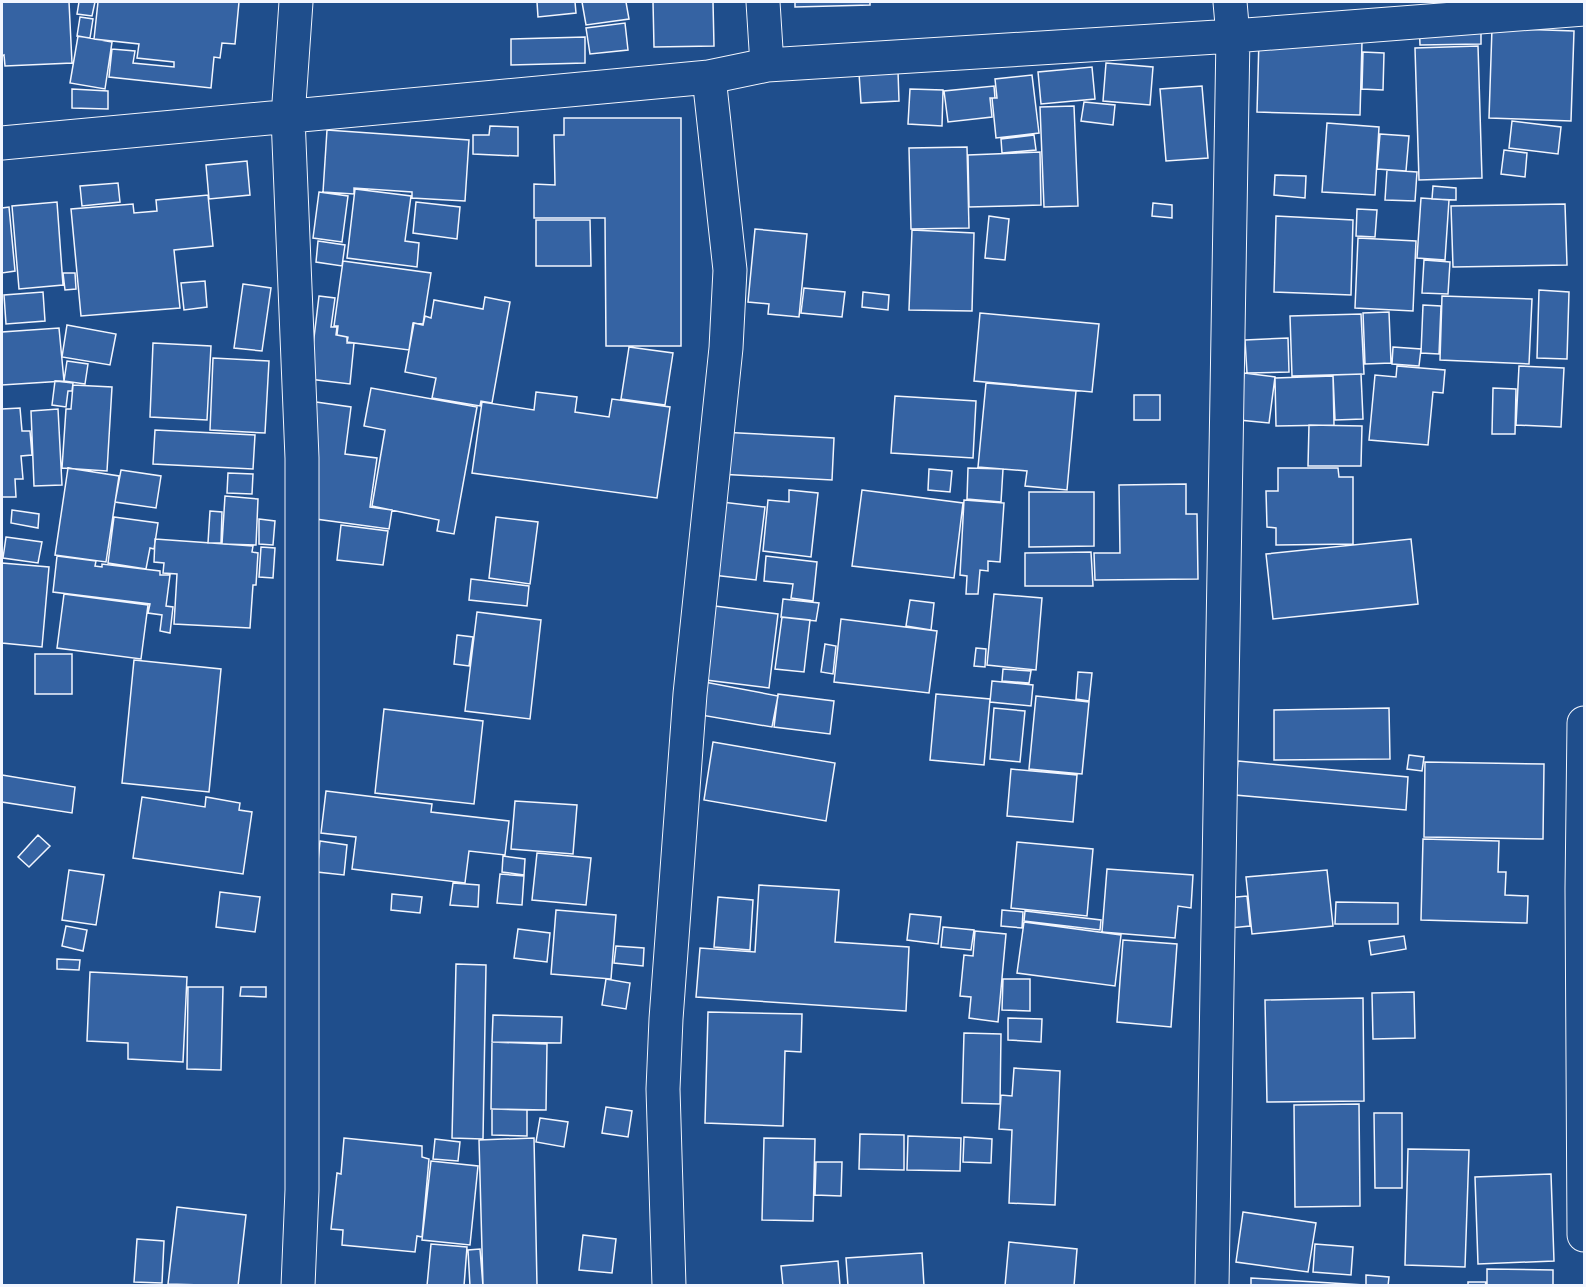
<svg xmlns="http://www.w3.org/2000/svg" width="1586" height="1287" font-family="'Source Sans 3',sans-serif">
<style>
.building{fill:#3563a3;stroke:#f2f6ff;stroke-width:1.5}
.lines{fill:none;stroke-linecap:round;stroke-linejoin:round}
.street-casing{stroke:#f2f6ff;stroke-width:35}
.street{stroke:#1f4e8c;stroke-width:33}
</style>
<rect width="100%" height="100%" fill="#1f4e8c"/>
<!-- building -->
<path class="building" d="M2,2H69L72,63L5,66L4,55L2,56Z
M79,2H95L92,16L77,14Z
M98,2H239L235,44L222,43L220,58L214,57L211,88L109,77L112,49L135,51L133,63L174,67V62L137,58L139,44L94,39Z
M537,2H575L576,13L538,17Z
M582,2H626L629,19L586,25Z
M653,2H713L714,46L654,47Z
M795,2H870V5L795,7Z
M80,17L93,19L90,38L77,36Z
M1481,18V44L1420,45L1419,19Z
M625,23L628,50L590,54L586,28Z
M1492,28L1574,31L1571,121L1489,118Z
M78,36L112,42L105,89L70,83Z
M585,37V63L511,65V39Z
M1259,39L1362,42L1360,115L1257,112Z
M1478,46L1482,178L1419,180L1415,48Z
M1363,52L1384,53L1383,90L1362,89Z
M1106,63L1153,67L1150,105L1103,101Z
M1092,67L1095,99L1041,104L1038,72Z
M898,71L899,101L861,103L859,73Z
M1032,75L1039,133L996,138L992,98H997L995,79Z
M994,86L995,98H990L992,117L948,122L944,91Z
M1202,86L1208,158L1166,161L1160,89Z
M72,89L108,91V109L72,108Z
M910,89L943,90L942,126L908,124Z
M1084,102L1115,105L1113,125L1081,121Z
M1074,106L1078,206L1044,207L1040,107Z
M564,118H681V346H606L605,218H534V184L555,185L554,135H564Z
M1512,121L1561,127L1558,154L1509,148Z
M1327,123L1379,127L1375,195L1322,192Z
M490,126L518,127V156L473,154V135H489Z
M327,130L469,140L465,201L412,198V192L354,188V194L323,192Z
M1380,134L1409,136L1406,171L1377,169Z
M1034,135L1036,150L1002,153L1001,139Z
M967,147L969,228L911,229L909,148Z
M1504,150L1527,153L1525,177L1501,174Z
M1040,152L1041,205L969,207L968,155Z
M247,161L250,195L209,199L206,165Z
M1387,170L1417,172L1415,201L1385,200Z
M1275,175L1306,176L1305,198L1274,195Z
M118,183L120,202L82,206L80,186Z
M1433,186L1456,188V200L1432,199Z
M355,189L411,196L405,241L419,243L417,267L347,258Z
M319,192L348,196L342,242L313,238Z
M208,195L213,246L174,250L180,308L81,316L71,209L133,204L134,213L157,211L156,200Z
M1421,198L1449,200L1445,260L1417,258Z
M57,202L63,285L19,289L12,206Z
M416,202L460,207L457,239L413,233Z
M1153,203L1172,205V218L1152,216Z
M1565,204L1567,265L1453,267L1451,206Z
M9,207L15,271L2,273V208Z
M1357,209L1377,210L1375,237L1356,236Z
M989,216L1009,219L1005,260L985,258Z
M1276,216L1353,220L1351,295L1274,292Z
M536,220H590L591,266H536Z
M755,229L807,234L799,317L768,314L769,304L748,302Z
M912,230L974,233L972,311L909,310Z
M1358,238L1416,241L1413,311L1355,308Z
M318,241L345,245L342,266L316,262Z
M1424,260L1450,262L1448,294L1422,293Z
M343,261L431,273L423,324L413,323L409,350L347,342L348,337L337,335L338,326H334Z
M63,273H75L76,289L65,290Z
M205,281L207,307L184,310L181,283Z
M243,284L271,288L262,351L234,348Z
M804,288L845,292L842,317L801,313Z
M1539,290L1569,292L1567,359L1537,358Z
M43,292L45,321L6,324L4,295Z
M863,292L889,295L888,310L862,307Z
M319,296L335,298L331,327H337L336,335L347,337V343H354L350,384L309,379Z
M1442,296L1532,299L1529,364L1440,360Z
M485,297L510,302L492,403L481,401L480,406L432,398L436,378L405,372L414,323L423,325L425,316L431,318L434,300L483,309Z
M1423,305L1441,306L1439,354L1421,353Z
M1389,312L1391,363L1365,364L1363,313Z
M980,313L1099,324L1092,392L974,381Z
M1361,314L1364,374L1292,376L1290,316Z
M67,325L116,334L110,365L62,357Z
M59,328L64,381L2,385V332Z
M1288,338L1289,372L1247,373L1245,340Z
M153,343L211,346L207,420L150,417Z
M629,347L673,353L665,405L621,399Z
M1393,347L1421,349L1419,366L1392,364Z
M213,358L269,361L265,433L210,430Z
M67,361L88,364L85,384L64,381Z
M1397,366L1445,370L1443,393L1433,392L1428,445L1369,440L1375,375L1396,377Z
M1519,366L1564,368L1561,427L1516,425Z
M1244,373L1275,377L1269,423L1239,420Z
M1361,374L1363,419L1335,420L1333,375Z
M1333,376L1334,425L1276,426L1275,378Z
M55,381L73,383L72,391H68L66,407L52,405Z
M986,383L1076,391L1067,490L1025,486L1027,471L978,467Z
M73,385L112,387L107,471L62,468L66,409H71Z
M371,388L477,407L454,534L437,531L439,520L372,506L385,430L364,426Z
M1493,388L1516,389L1515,434H1492Z
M536,392L577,397L575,412L609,417L612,399L670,407L657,498L472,473L482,402L534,410Z
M1134,395H1160V420H1134Z
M895,396L976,401L973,458L891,453Z
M316,402L351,407L345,454L377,458L370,507L392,510L389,529L301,517Z
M20,408L22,431H30L32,455L21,456L23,479H15L16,497H2V409Z
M58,409L62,485L34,486L31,411Z
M1309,425L1362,426L1361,466H1308Z
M155,430L255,435L253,469L153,464Z
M720,432L834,438L832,480L718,474Z
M68,468L119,476L106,562L55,555Z
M968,468L1003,469L1001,502L967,499Z
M1278,468H1338L1339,477H1353V544L1276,545V528L1267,527L1266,491H1278Z
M929,469L952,471L950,492L928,490Z
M121,470L161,476L156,508L115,502Z
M228,473L253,474L252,494L227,493Z
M1186,484V514H1197L1198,579L1095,580L1094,553H1120L1119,485Z
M789,490L818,493L811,557L763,551L768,500L789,502Z
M862,490L963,503L954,578L852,566Z
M1029,492H1094V546L1029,547Z
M225,496L258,499L256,545L222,544Z
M964,500L1004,503L1000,562L988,561V571L980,570L978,594H966L967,576L960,575Z
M713,501L765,507L756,580L704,574Z
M12,510L39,514L38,528L11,523Z
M210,511L222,512L221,543H208Z
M114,517L158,523L154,549L150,548L146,569L108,563Z
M496,517L538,522L530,584L489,578Z
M259,519L275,521L273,545L259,544Z
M341,525L388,531L383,565L337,560Z
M6,537L42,542L38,563L3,558Z
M155,539L253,546L252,552L258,553L256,585H253L250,628L174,624L177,574L163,573L164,563L154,562Z
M1411,539L1418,604L1273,619L1266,554Z
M261,547L275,548L273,578L259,577Z
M1091,552L1093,586H1025V553Z
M57,556L96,561L95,566L102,567V564L160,571V575H170L166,606L173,607L170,633L160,631L162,615L148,613L150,604L53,592Z
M766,556L817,562L813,601L791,598L793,584L764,581Z
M2,563L49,567L42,647L2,643Z
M471,579L529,586L527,606L469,600Z
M64,594L148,605L141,659L57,648Z
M994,594L1042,598L1036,670L987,665Z
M783,599L819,603L816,621L781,617Z
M910,600L934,603L931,630L906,626Z
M707,605L778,614L769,688L698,679Z
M477,612L541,620L530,719L465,711Z
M782,617L810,620L804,672L775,669Z
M841,619L937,631L929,693L834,682Z
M457,635L473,637L469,666L454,664Z
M825,644L836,646L833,674L821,672Z
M976,648L986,649L985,667L974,666Z
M35,654H72V694H35Z
M134,660L221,669L209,792L122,783Z
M1003,669L1031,671L1029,683L1002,681Z
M1078,672L1092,673L1089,701L1076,699Z
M694,680L778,696L772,727L689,713Z
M992,681L1033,685L1031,706L990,702Z
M778,694L834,701L830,734L774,727Z
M936,694L990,699L984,765L930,760Z
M1036,696L1089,702L1082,774L1029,769Z
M994,708L1025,711L1020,762L990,759Z
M1389,708L1390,759L1274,760V710Z
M384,709L483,721L474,804L375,793Z
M713,742L835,763L826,821L704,800Z
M1409,755L1424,757L1422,771L1407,769Z
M1238,761L1408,777L1406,810L1235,795Z
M1425,762L1544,764L1543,839L1424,837Z
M1011,769L1077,775L1073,822L1007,816Z
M2,775L75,787L72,813L2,802Z
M326,791L432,804L431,812L509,821L505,855L469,851L465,883L352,869L356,837L321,833Z
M142,797L205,807L206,797L240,803L239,810L252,812L243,874L133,858Z
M515,801L577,805L573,854L511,849Z
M38,835L50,846L29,867L18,857Z
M1423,839L1499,841L1498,872H1506L1505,895L1528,896L1527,923L1421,920Z
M320,841L347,845L344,875L317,872Z
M1017,842L1093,849L1087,916L1011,908Z
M537,853L591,858L586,905L532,900Z
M503,856L525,859L524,875L502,872Z
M1107,869L1193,875L1191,908L1178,906L1175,938L1102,932Z
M69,870L104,875L96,925L62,920Z
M1327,870L1333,926L1252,934L1246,877Z
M500,874L524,876L522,905L497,903Z
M453,883L479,885L478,907L450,905Z
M759,885L839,890L835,942L909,947L906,1011L696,997L700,948L755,952Z
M220,892L260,897L255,932L216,927Z
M392,894L422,897L420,913L391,910Z
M1247,896L1250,926L1230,928L1226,898Z
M718,897L753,900L750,950L714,947Z
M1336,902L1398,903V924H1335Z
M556,910L616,915L611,979L551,974Z
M1002,910L1023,912L1022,928L1001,926Z
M1025,911L1101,920L1100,930L1024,921Z
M910,914L941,917L938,944L907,940Z
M1024,922L1121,935L1115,986L1017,973Z
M66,926L87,930L83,951L62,946Z
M943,927L974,930L971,950L941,947Z
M518,929L550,933L547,962L514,958Z
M975,931L1006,934L998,1022L969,1018L971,997L960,996L964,955L973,956Z
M1404,936L1406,949L1371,955L1369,941Z
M1123,940L1177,944L1171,1027L1117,1022Z
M616,946L644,948L643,966L614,963Z
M57,959L80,960L79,970L57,969Z
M456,964L486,965L483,1139L452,1138Z
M90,972L187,977L183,1062L128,1059V1043L87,1041Z
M606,979L630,983L626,1009L602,1005Z
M1003,979H1030V1011L1002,1010Z
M188,987H223L221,1070L187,1069Z
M241,987H266V997L240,996Z
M1414,992L1415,1038L1373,1039L1372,993Z
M1363,998L1364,1101L1267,1102L1265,1000Z
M708,1012L802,1014L801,1052L785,1051L783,1126L705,1123Z
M493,1015L562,1017L561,1043L492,1042Z
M1008,1018L1042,1019L1041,1042L1008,1040Z
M964,1033L1001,1034L1000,1104L962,1103Z
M492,1042L547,1044L546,1110L491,1109Z
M1014,1068L1060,1071L1055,1205L1009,1203L1012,1130L999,1129L1001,1095L1012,1096Z
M1359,1104L1360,1206L1295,1207L1294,1105Z
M606,1107L632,1111L628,1137L602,1133Z
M492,1109L527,1110V1136L492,1135Z
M1374,1113H1402V1188H1375Z
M540,1118L568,1122L564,1147L536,1142Z
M860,1134L904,1135V1170L859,1169Z
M908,1136L961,1138L960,1171L907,1170Z
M964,1137L992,1139L991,1163L963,1162Z
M344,1138L422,1146V1157L429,1159L422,1237L417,1236L415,1252L342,1245L343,1230L331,1229L337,1173L341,1174Z
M534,1138L537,1285L483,1286L479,1140Z
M764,1138L815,1139L813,1221L762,1220Z
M435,1139L460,1142L458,1161L433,1159Z
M1408,1149L1469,1150L1465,1267L1405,1265Z
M431,1161L478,1166L470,1245L422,1240Z
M816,1162H842L841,1196L815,1195Z
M1551,1174L1554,1261L1478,1264L1475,1177Z
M177,1207L246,1215L238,1286L168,1284Z
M1243,1212L1316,1223L1308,1272L1236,1262Z
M583,1235L616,1239L612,1273L579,1270Z
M137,1239L164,1241L162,1283L134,1282Z
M1009,1242L1077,1249L1074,1286H1005Z
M431,1244L467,1247L464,1286H427Z
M1315,1244L1353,1247L1351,1275L1313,1272Z
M480,1249L483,1286H470L468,1250Z
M922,1253L924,1286H848L846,1258Z
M838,1261L840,1286H783L781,1266Z
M1487,1269L1553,1270V1286H1487Z
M1366,1275L1389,1277L1388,1286H1366Z
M1251,1278L1364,1285V1286H1251Z
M1468,1282H1486L1485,1286H1468Z"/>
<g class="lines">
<defs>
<path id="street" d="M296,2L288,117L302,458V1190L298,1286
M763,2L767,65
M2,143L709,77L767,65L1233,36L1584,9
M1584,723L1582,889L1584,1235
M669,1286L663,1089L666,1019L690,694L726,348L730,270L709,77
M1212,1286L1233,36L1230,2"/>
</defs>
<!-- street casing -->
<use href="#street" class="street-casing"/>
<!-- street -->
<use href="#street" class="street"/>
</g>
<!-- border -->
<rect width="1586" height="1287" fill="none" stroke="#f2f6ff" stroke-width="6"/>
</svg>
